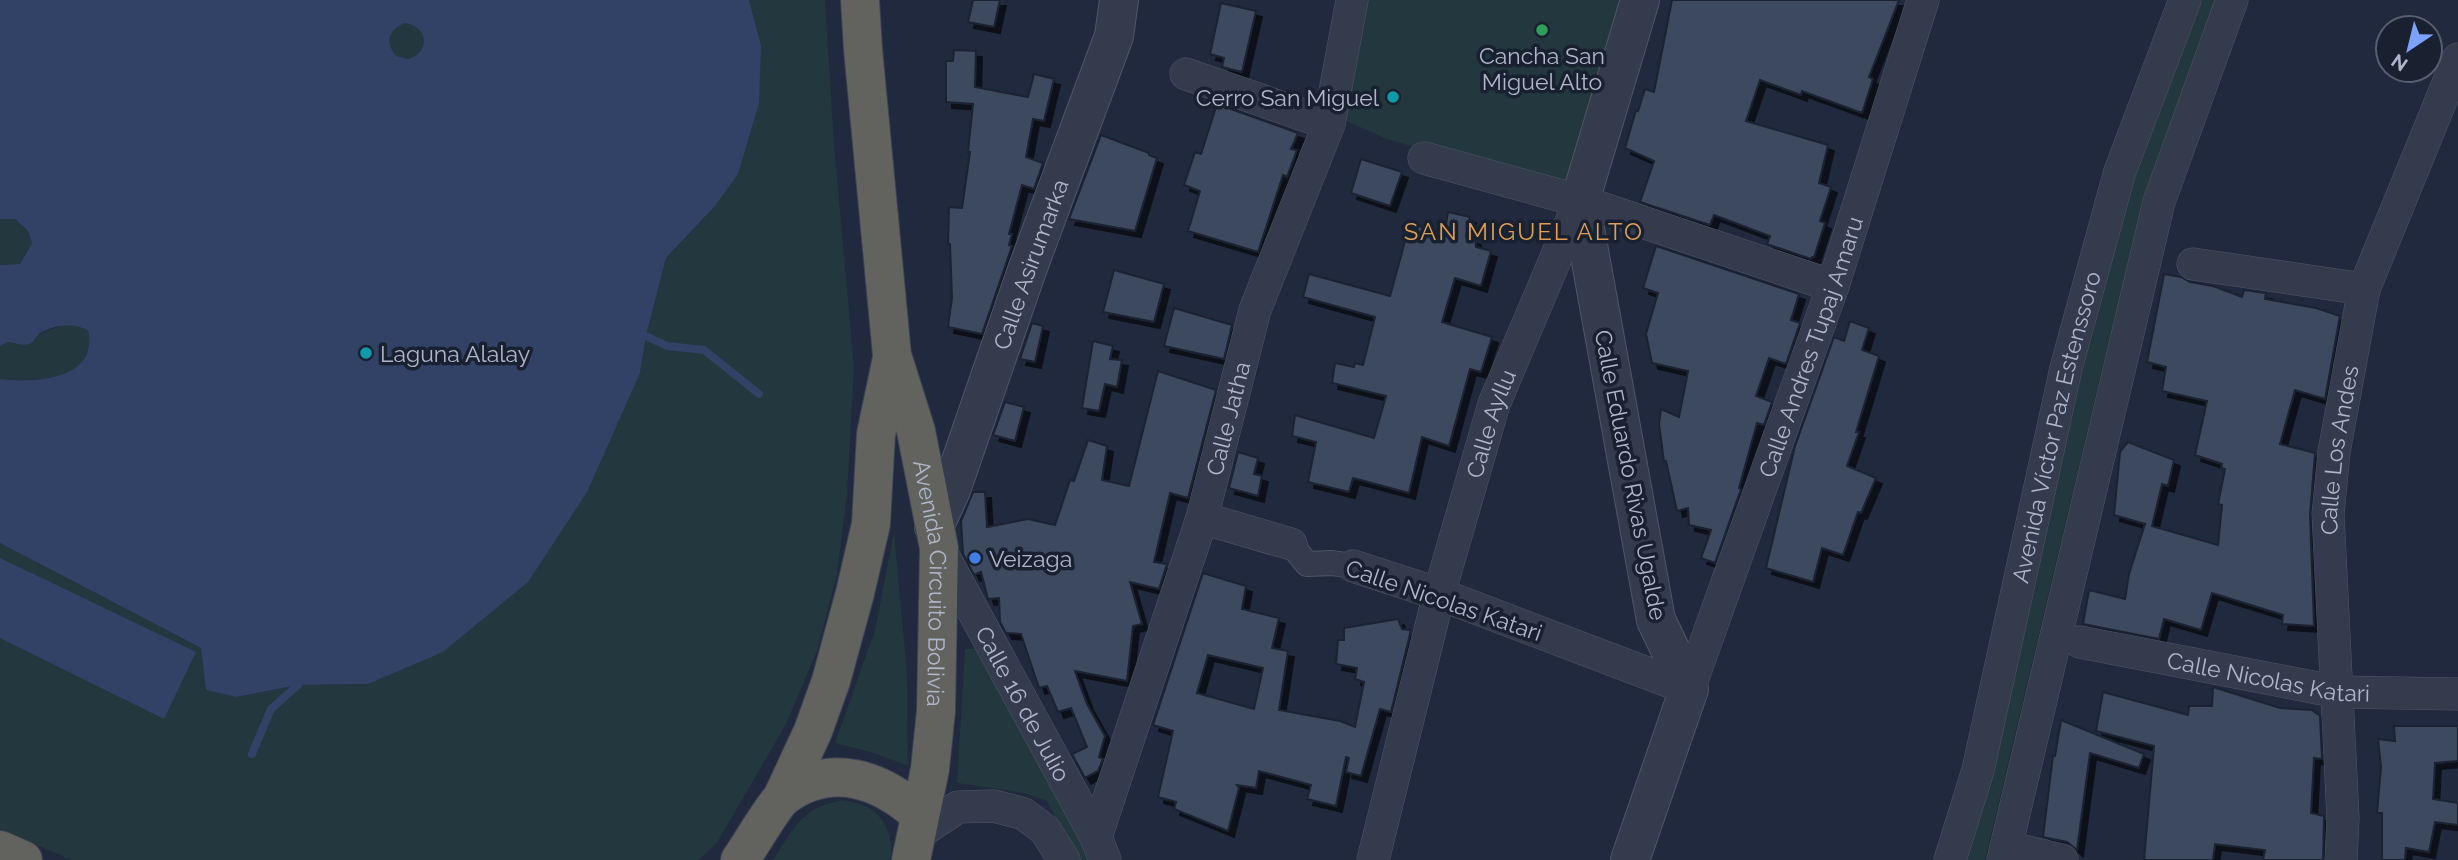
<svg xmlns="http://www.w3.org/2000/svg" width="2458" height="860" font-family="Raleway,sans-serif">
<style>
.green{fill:#22373e}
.water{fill:#314266;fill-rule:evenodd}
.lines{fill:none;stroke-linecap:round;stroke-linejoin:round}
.stream{stroke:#314266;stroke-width:8}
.building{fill:#3e485f;stroke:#1b2333;stroke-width:2;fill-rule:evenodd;filter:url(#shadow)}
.pedestrian-casing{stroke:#4f5667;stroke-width:26}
.minor-casing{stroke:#4f5667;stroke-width:33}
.tertiary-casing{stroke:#4f5667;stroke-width:40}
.trunk-casing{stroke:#3c4354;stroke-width:40}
.pedestrian{stroke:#343b4d;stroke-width:24}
.minor{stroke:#343b4d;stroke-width:32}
.tertiary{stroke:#343b4d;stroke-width:38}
.trunk{stroke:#62625e;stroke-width:38}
.leisure-dot{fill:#2e9e5b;stroke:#192131;stroke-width:2.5}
.culture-dot{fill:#0f9aa8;stroke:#192131;stroke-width:2.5}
.shop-dot{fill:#3f7fe0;stroke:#192131;stroke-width:2.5}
.labels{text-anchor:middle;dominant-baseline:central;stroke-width:7;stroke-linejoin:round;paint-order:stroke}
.poi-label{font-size:23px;fill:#afb6c9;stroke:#192131;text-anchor:start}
.street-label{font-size:23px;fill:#afb6c9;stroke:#192131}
.neighbourhood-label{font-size:24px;letter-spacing:2px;fill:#de9f54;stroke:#192131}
</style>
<defs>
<filter id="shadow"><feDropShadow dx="6" dy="6" stdDeviation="0" flood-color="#0009"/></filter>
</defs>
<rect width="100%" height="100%" fill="#20293d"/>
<!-- green -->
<path class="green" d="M749,0H825L834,143L854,367L847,495L837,574L817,651L786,724L717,843L699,860H71L0,829V543L201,648L207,690L236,697L298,685L368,684L640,373L646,336L666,258L715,206L761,45Z
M1361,0H1622L1566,193L1387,139L1344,120Z
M2201,0H2221L2143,214L2103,365L1985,860H1963L2080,364L2143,147Z
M388 41a18 18 0 1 1 36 0a18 18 0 1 1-36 0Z
M0,219H15L28,231L32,243L20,264L0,265Z
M68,324L81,326L88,331C90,340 92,350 87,358C74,381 23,382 0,379V346L8,342C29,347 24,344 40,334C47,329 60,327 68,324Z
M894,532L907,673L908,766L874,753L835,743L875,630Z
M980,648L1061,799L1089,860H1077L1047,801L1024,793L957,783L965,649Z
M843,800C850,802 859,803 865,806C885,815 895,839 890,860H773C796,826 799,809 843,800Z"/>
<!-- water -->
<path class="water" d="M0,0H749L761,45L759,103L738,174L715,206L666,258L646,336L640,373L587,492L528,582L443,652L368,684L298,685L236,697L206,690L201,648L0,543V379C34,383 99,380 88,331C75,322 52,325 39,334C36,337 34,341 31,343C24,347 15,343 8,342L0,346V265L20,264L32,243L28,231L15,219H0ZM405,23C429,26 430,53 408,59L396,56C385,43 388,29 405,23Z
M0,558L196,652L164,719L0,638Z"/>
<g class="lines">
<!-- stream -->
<path class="stream" d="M637,332L667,346L704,350L759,394
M252,754L271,709L298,685L297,676"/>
</g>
<!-- building -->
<path class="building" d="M973,0H1000L994,27L968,22Z
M1672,0H1899L1869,77L1873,79L1862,113L1802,91L1801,95L1760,80L1746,121L1828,145L1819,183L1831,187L1820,221L1825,223L1814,257H1812L1811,259L1767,244L1770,236L1714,215L1710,225L1640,202L1654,161L1625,148L1636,110L1638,111L1645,89L1654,92Z
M1221,3L1256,11L1242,72L1222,67L1224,58L1210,54Z
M954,50L976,51L975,87L1028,97L1034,74L1054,79L1044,121L1033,119L1026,157L1043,163L1034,189L1022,185L1009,234H1012L1009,245L1012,246L982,334L948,327L952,298L950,244H948L949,207L962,208L970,152H968L973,104L946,102V61H953Z
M1217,104L1298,133L1291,149L1297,150L1287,177L1283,175L1258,252L1188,231L1200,191L1184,185L1195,152L1201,154Z
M1101,135L1149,153V155L1157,158L1135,231L1069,219Z
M1361,159L1402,172L1390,206L1351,193Z
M1448,212L1470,217L1466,236L1475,239L1476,247L1491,251L1481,286L1455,278L1442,322L1492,337L1481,372L1470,369L1449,446L1422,437L1409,493L1353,478L1349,492L1308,482L1316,442L1292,436L1295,415L1374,438L1386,396L1332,383L1335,363L1354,367L1355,363L1363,365L1375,317L1303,297L1309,274L1390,296L1410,223L1440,233L1442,223L1446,224Z
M1656,246L1799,294L1791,320L1800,323L1786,364L1769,358L1756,396L1772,402L1764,425L1757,423L1739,488L1741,489L1715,563L1701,558L1711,530L1689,525L1688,508L1677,511L1666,461L1664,462L1659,424L1661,409L1679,417L1688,371L1652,363L1646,334L1658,293L1643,288Z
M1114,270L1164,284L1154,322L1103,312Z
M2164,274L2181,277L2190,282L2213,286L2242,297L2244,290L2266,293L2265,299L2316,308L2340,316L2325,399L2295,390L2280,444L2315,453L2310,515L2314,626L2282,624L2283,615L2212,593L2201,630L2164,619L2159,639L2083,624L2089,590L2125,599L2129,574L2145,524L2114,515L2120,452L2128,442L2174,460L2168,486L2162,484L2152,526L2218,545L2222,505L2218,504L2225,469L2221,468L2222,464L2195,455L2207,401L2162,391L2166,367L2147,362Z
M1174,308L1232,325L1224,359L1164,346Z
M1850,321L1869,328L1862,350L1879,356L1856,432H1859L1847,466L1876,478L1861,513L1858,512L1843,555L1822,548L1813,582L1766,568L1795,446L1834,337L1844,341Z
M1032,323L1043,326L1035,362L1020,359Z
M1093,341L1113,346L1110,359L1122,360L1117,387L1105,384L1099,411L1082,408Z
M1158,371L1216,390L1188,498L1170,493L1154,562L1167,564L1159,589L1130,582L1142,624L1133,626L1127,681L1075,671L1087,704L1105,736L1099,757L1103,759L1098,771L1085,778L1072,754L1087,747L1071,708L1058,712L1047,686L1039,688L1021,634L1006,633L1000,622L999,598L988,599L981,572L974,575L963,554L961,521L973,492H985L987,527L1028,519L1055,525L1070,480L1074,481L1088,440L1107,446L1102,480L1129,486Z
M1005,402L1024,407L1015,441L993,435Z
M1238,452L1258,458L1254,474L1262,476L1258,496L1229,488Z
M1203,573L1246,586L1242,609L1279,618L1272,648L1288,651L1279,710L1340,721L1355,727L1364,682L1355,679L1357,668L1336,664L1338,640H1344V628L1398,619L1402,629L1411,630L1391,712L1380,709L1361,776L1346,772L1349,758L1346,757L1336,806L1307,799L1311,785L1259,771L1256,788L1237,785L1239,788L1228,831L1174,809L1176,802L1158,797L1173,731L1153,725ZM1208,655L1263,668L1254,709L1197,693Z
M2213,687L2280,708L2312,710L2320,716L2322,759L2314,758L2311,813L2324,816L2323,860H2263L2265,850L2215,844L2213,860H2144L2154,746L2096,731L2103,692L2188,715L2189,706H2212Z
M2061,720L2144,754L2139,768L2090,753L2077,850L2067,842L2043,837L2053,756H2055Z
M2394,726H2458V761L2435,763L2433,799L2458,803V825L2435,822L2429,852L2406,848L2405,860H2382V813H2377L2381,767L2378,739L2395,741Z"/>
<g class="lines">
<defs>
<path id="pedestrian" d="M1291,544L1307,564L1332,563L1353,566"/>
<g id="minor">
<path d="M1186,74L1329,124"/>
<path d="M1424,158L1580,201L1833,286"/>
<path d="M2193,264L2364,289"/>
<path d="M1202,518L1291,544"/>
<path id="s1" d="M939,548L1096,837L1105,860"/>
<path id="s2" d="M1353,566L1439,594L1689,689L1833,286L1923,0"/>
<path id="s3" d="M2080,642L2338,692L2458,694"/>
<path d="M916,835L958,807L994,806L1024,814L1045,830L1064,860"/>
<path id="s4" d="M1096,837L1202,518L1255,310L1329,124L1352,0"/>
<path d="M2006,847L2062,860"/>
<path id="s5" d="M1373,860L1439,594L1494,404L1580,201"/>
<path id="s6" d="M1950,860L1978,770L2066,368L2120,171L2185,0"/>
<path d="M2003,860L2159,202L2232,0"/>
<path id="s7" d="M2341,860L2343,818L2328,514L2334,452L2364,289L2458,59"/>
</g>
<g id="tertiary">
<path id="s8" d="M934,527L951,490L1027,270L1114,36L1119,0"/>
<path d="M1630,860L1689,689L1656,620L1580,201L1640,0"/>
</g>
<g id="trunk">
<path id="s9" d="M860,0L863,49L892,355L916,431L939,548L936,711L930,769L911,860"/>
<path d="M782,798L813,731L831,681L855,593L871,524L876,434L892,358"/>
<path d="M0,850L23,860"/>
<path d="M740,860C750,846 773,806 783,797C830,761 881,779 920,815"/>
</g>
</defs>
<!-- pedestrian casing -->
<use href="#pedestrian" class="pedestrian-casing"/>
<!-- minor casing -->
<use href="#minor" class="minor-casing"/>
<!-- tertiary casing -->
<use href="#tertiary" class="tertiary-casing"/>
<!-- trunk casing -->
<use href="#trunk" class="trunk-casing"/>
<!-- pedestrian -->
<use href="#pedestrian" class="pedestrian"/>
<!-- minor -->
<use href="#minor" class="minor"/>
<!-- tertiary -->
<use href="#tertiary" class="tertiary"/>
<!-- trunk -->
<use href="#trunk" class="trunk"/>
</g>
<!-- markers -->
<circle class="leisure-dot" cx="1542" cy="30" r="7"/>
<g class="culture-dot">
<circle cx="1393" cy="97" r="7"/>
<circle cx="366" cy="353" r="7"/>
</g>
<circle class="shop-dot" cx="975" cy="558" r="7"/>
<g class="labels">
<!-- poi labels -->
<g class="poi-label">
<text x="1542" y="55" text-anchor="middle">Cancha San<tspan x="1542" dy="26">Miguel Alto</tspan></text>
<text x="1379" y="97" text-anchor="end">Cerro San Miguel</text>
<text x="380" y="353">Laguna Alalay</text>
<text x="989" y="558">Veizaga</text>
</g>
<!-- street labels -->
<g class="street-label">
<text stroke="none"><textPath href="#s8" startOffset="280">Calle Asirumarka</textPath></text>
<text stroke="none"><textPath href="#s2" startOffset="721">Calle Andres Tupaj Amaru</textPath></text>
<text stroke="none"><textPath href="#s4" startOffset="439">Calle Jatha</textPath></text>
<text stroke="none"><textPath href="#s5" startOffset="452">Calle Ayllu</textPath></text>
<text stroke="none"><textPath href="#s6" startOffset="446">Avenida Víctor Paz Estenssoro</textPath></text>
<text stroke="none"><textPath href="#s7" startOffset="411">Calle Los Andes</textPath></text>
<text transform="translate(1631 475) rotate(79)">Calle Eduardo Rivas Ugalde</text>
<text stroke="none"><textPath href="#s9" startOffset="590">Avenida Circuito Bolivia</textPath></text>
<text transform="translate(1444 600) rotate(19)">Calle Nicolas Katari</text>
<text stroke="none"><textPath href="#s3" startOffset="192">Calle Nicolas Katari</textPath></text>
<text stroke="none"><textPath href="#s1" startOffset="177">Calle 16 de Julio</textPath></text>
</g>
<!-- neighbourhood labels -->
<g class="neighbourhood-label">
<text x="1524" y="231">SAN MIGUEL ALTO</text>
</g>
</g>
<!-- north arrow -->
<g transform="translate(2409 49) rotate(215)"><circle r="33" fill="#192131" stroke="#555d6e" stroke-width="2"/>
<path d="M0-5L12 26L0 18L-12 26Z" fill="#7da1ff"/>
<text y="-10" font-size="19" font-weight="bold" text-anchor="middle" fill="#afb6c9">N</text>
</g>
</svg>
